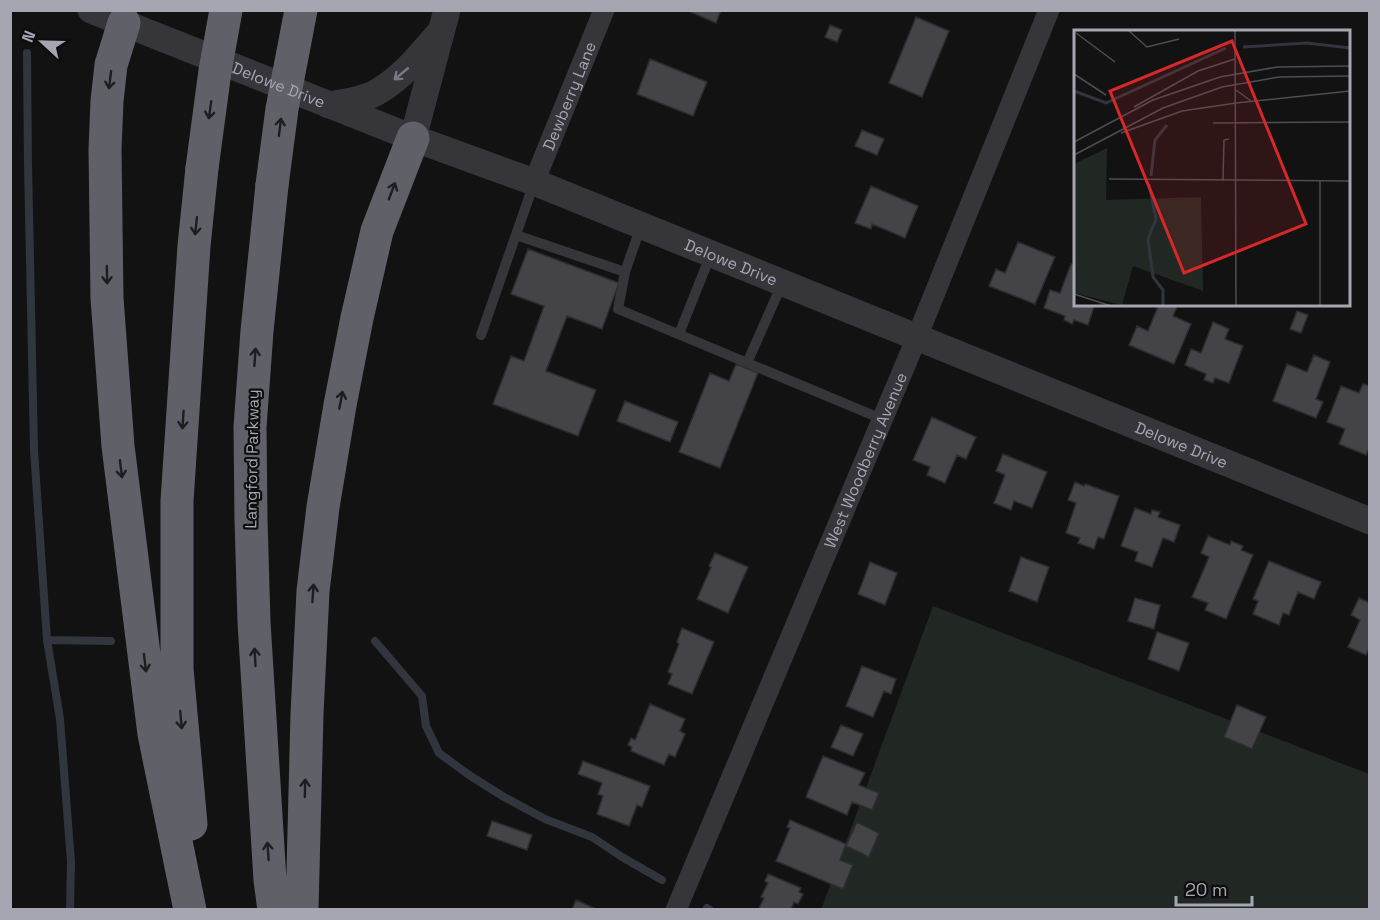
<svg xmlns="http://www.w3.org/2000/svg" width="1380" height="920" font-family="'Space Grotesk',sans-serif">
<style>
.green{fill:#212723}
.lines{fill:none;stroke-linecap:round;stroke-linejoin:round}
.stream{stroke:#31363e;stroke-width:8}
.building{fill:#444448;stroke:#2d2c2f;stroke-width:1.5}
.service{stroke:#35353a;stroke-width:10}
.minor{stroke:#35353a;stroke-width:21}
.tertiary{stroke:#35353a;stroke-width:27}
.motorway{stroke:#606068;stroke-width:33}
.motorway-bridge{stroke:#606068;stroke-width:33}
.oneway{stroke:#787982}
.oneway2{stroke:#1e1e20}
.labels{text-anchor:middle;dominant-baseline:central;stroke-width:4.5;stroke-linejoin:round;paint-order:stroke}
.street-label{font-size:16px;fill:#a5a6b2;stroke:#0d0d0e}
.inset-river{fill:none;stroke:#31363e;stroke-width:3}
.inset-road{fill:none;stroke:#4d4d53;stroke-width:1.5}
.view{fill:#d62828;fill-opacity:0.15;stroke:#d62828;stroke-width:3}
.inset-edge{fill:none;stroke:#a5a6b2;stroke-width:3}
</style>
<rect width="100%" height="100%" fill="#121213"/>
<!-- green -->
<path class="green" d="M933,606L1369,774V909L821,910Z"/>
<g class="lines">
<!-- stream -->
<path class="stream" d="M27,53L28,164L34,450L47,640L60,719L71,862L70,910
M47,640L111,641
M375,641L422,696L426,726L439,753L469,775L504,797L545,819L592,837L622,857L662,880
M707,908L710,910"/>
</g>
<!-- building -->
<path class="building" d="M686,10H721L716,23Z
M916,17L949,31L922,97L889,83Z
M830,25L842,30L837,42L825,37Z
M650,59L707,82L693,116L637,94Z
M862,130L884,139L877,155L855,146Z
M871,186L918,206L905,238L872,224L871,229L855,223Z
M1018,242L1055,257L1035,304L989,286L996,269L1005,273Z
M528,249L619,283L602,329L567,316L546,371L596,390L578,436L493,404L511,356L524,361L544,306L511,294Z
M1071,264L1076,265V304H1095L1088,325L1074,320L1072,324L1064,320L1065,316L1044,308L1050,290L1060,293Z
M1159,304H1170L1177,307L1173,316L1191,324L1174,364L1129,345L1137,326L1148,331Z
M1297,311L1308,315L1301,333L1290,329Z
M1213,322L1229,329L1225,339L1243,346L1229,383L1215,378L1213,383L1204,380L1206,374L1185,365L1191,349L1201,353Z
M1314,355L1330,362L1316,399L1323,402L1316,418L1273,401L1287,364L1307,372Z
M736,364L758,373L720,468L679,452L710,373L729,381Z
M1363,384L1370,386V446L1366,455L1339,444L1345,429L1327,422L1341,386L1359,393Z
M625,401L678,422L670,442L617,421Z
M932,417L976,437L966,459L957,455L945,483L927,475L930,467L913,460Z
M1003,454L1047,472L1032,508L1014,501L1011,510L994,503L1005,475L996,471Z
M1075,482L1084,486L1085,484L1119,496L1104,539L1098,537L1094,549L1078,543L1080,538L1066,533L1076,503L1068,500Z
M1135,508L1151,514L1152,510L1160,512L1158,517L1180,525L1174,542L1163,538L1152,567L1135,561L1138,552L1121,546Z
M1208,536L1230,545L1231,541L1243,546L1241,550L1253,555L1226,619L1205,610L1208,603L1192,597L1209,557L1201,553Z
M715,553L748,567L728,613L697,599L711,567L709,566Z
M1021,557L1049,567L1037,602L1009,591Z
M1269,561L1321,582L1314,599L1298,592L1289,615L1283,613L1279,625L1253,614L1258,601L1253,599Z
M870,562L897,573L885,605L858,594Z
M1135,598L1160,605L1154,629L1128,621Z
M1359,598L1370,603V647L1366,655L1348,647L1360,620L1351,615Z
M682,628L714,642L692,694L668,684L672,674L668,672L679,644L677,642Z
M1157,632L1189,643L1179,671L1148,659Z
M862,666L896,679L891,694L884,691L873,717L846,706Z
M650,704L685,719L680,731L685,734L675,757L669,754L664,765L631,751L632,747L628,745L631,738L635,740Z
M1237,705L1266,717L1252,749L1224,737Z
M841,725L863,734L853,756L831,747Z
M823,756L865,773L859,785L879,793L872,810L852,802L847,815L806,797Z
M583,761L650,786L642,807L637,805L629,826L597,814L603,796L598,794L602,783L578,774Z
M790,820L846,844L840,860L853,865L843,889L776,861L790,828L787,827Z
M492,821L532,835L527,850L487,836Z
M857,822L879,833L869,857L846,846Z
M768,874L801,888L799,892L803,894L798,904L794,902L791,910H758L764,898L761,897L768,883L765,881Z
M576,900L598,910H572Z"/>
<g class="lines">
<!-- service -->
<path class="service" d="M516,235L625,272L641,226
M625,272L618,309L882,419
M679,334L711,254
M481,335L534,183
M747,363L782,284"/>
<!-- minor -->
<g class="minor">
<path id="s1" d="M534,182L604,10"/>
<path id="s2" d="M676,910L917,337L1049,10"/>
</g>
<!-- tertiary -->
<g class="tertiary">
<path id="s3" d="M91,10L413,138L534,182L1370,521"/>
<path d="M329,105C345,102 365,100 379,91C404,76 422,53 441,31"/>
<path d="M413,138L447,10"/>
</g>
<!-- motorway -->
<path class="motorway" d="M124,23L111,65L107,101L105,149L107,298L118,446L154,734L190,910
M272,185L257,331L250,427L251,519L254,622L270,880L274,910
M191,824L177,669V501L194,246L202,168
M302,910L307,714L313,591L323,507L340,405L357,318L377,231L413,138"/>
<!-- motorway-bridge -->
<path class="motorway-bridge" d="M202,168L215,71L226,10
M272,185L282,109L301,10"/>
</g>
<!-- one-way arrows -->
<defs><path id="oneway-shaft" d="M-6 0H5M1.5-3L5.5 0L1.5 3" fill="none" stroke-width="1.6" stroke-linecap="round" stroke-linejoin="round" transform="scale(1.5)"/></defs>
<use class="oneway" href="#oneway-shaft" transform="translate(401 74) rotate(140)"/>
<g class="oneway2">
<use href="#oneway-shaft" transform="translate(110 80) rotate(97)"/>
<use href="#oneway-shaft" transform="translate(210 110) rotate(98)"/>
<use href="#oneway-shaft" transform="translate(280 127) rotate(-83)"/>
<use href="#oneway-shaft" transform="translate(392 191) rotate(-69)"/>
<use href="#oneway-shaft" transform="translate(196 226) rotate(96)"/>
<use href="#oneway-shaft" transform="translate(107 275) rotate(89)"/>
<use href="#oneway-shaft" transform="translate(255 357) rotate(-86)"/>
<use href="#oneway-shaft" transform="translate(341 400) rotate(-79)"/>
<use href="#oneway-shaft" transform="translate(183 420) rotate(94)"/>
<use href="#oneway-shaft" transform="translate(121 469) rotate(83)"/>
<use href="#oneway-shaft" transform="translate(313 593) rotate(-86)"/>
<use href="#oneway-shaft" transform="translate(255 657) rotate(-93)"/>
<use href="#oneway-shaft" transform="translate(145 663) rotate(83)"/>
<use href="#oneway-shaft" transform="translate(181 720) rotate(85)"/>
<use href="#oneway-shaft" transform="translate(305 788) rotate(-89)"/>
<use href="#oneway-shaft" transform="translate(268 851) rotate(-94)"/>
</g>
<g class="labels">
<!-- street labels -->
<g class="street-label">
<text stroke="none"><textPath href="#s3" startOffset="202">Delowe Drive</textPath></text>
<text stroke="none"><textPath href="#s1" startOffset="93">Dewberry Lane</textPath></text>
<text stroke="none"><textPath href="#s3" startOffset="688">Delowe Drive</textPath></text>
<text stroke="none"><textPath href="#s3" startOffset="1174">Delowe Drive</textPath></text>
<text transform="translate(252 459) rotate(-89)">Langford Parkway</text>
<text stroke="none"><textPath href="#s2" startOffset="488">West Woodberry Avenue</textPath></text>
</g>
</g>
<!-- overview -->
<g transform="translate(1074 30)">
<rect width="276" height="276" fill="#121213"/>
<path d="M33,118L32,170L127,167L129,261L59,236L48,275L0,263V134Z" fill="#212723"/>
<path class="inset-river" d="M169,17L233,13L276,18M0,61L32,73L152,18M77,146L81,110L93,95M75,154L82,189L74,209L79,247L89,260V276"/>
<path class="inset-road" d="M54,0L73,17L105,9M161,0L162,276M2,3L41,32M0,44L32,65M162,60L177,71M162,73L276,61M60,77L124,41L161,29M139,93L276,92M47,103L108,81L162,73M0,112L79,70L146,47L203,37L276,36M0,125L89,78L148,57L205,47L276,46M35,149L276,151M149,151L150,110L155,109M246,151V276M0,264L37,276"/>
<path class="view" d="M158,11L232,194L110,243L36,61Z"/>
<rect width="276" height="276" class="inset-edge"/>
</g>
<!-- border -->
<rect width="1380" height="920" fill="none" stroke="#a5a6b2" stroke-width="24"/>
<!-- north arrow -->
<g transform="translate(42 42) rotate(292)" stroke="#0d0d0e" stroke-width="4.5" paint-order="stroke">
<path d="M0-4.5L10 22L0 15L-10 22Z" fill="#a5a6b2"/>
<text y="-9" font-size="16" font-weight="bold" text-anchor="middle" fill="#a5a6b2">N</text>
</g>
<!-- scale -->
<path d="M1176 896v9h76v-9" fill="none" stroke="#a5a6b2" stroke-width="3"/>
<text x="1185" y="896" font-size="18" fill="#a5a6b2" stroke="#0d0d0e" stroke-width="4.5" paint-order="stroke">20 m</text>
</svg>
